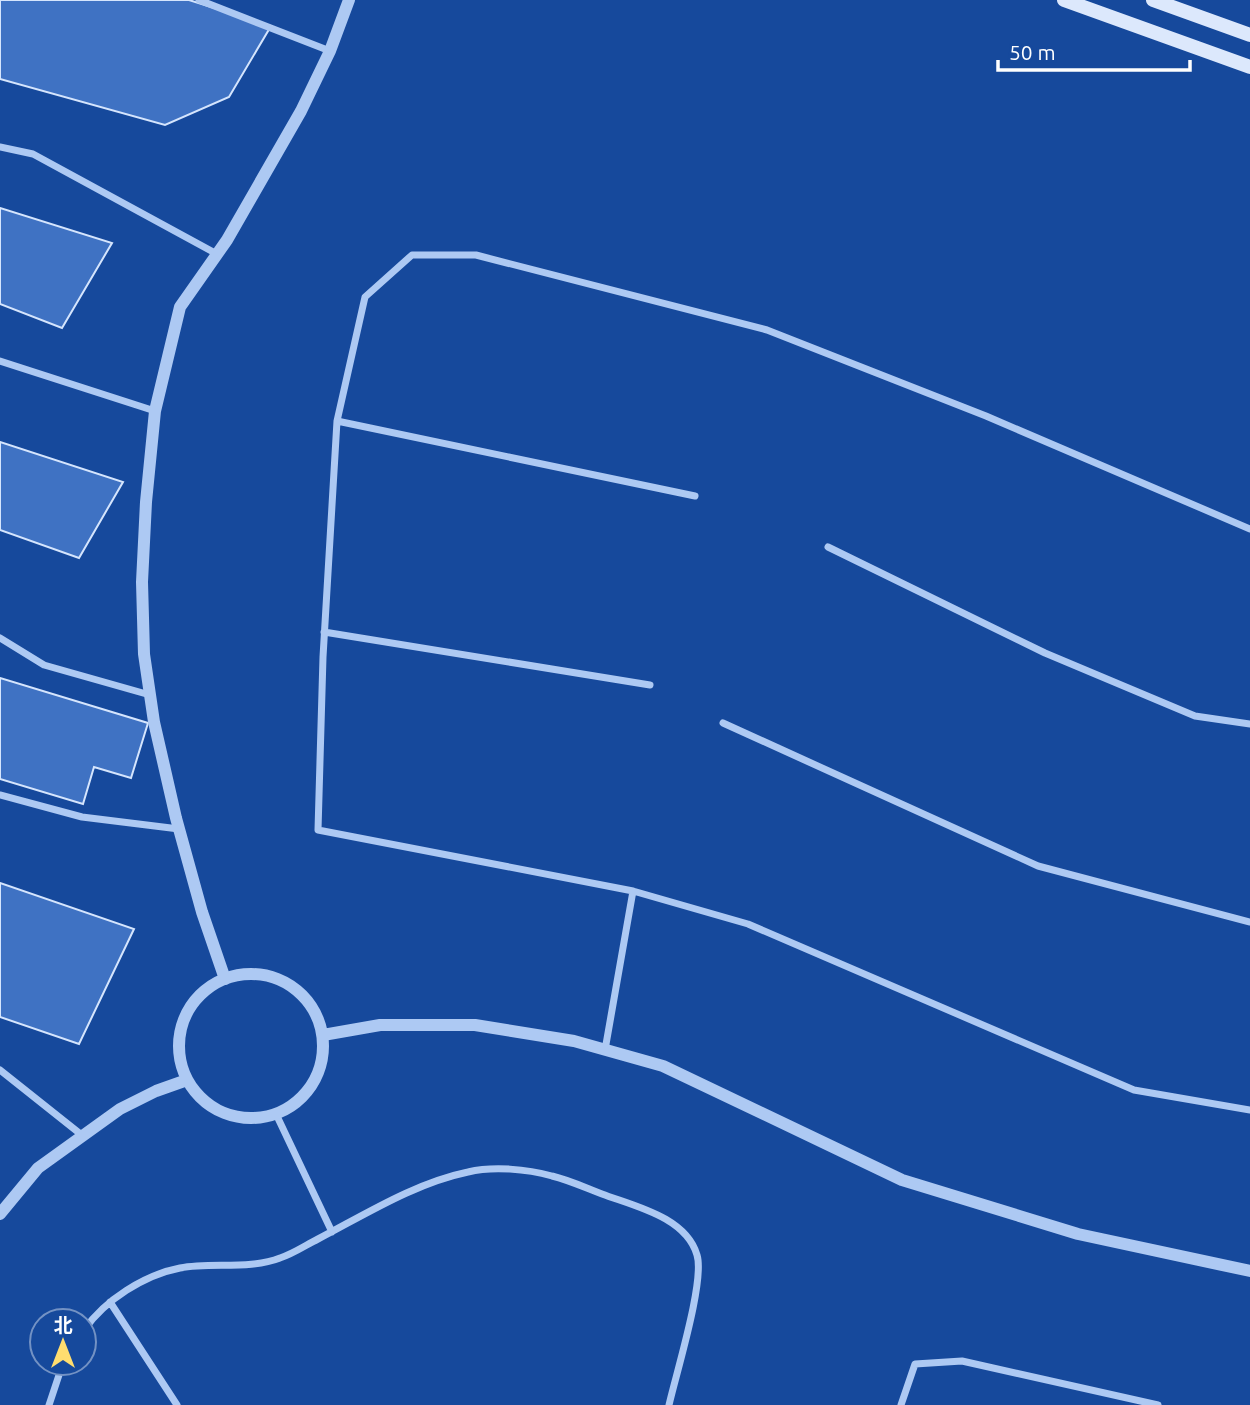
<svg xmlns="http://www.w3.org/2000/svg" width="1250" height="1405" font-family="Ubuntu,'Noto Sans SC',sans-serif">
<style>
.building{fill:#3f72c3;stroke:#d5e5fd;stroke-width:2}
.lines{fill:none;stroke-linecap:round;stroke-linejoin:round}
.minor{stroke:#adc9f3;stroke-width:7}
.tertiary{stroke:#adc9f3;stroke-width:12}
.secondary{stroke:#dce8fc;stroke-width:14}
</style>
<rect width="100%" height="100%" fill="#16499c"/>
<!-- building -->
<path class="building" d="M0,0H189L271,26L229,97L165,125L0,79Z
M0,208L112,243L62,328L0,304Z
M0,442L123,482L79,558L0,530Z
M0,678L148,723L131,778L94,767L83,804L0,779Z
M0,883L134,929L79,1044L0,1017Z"/>
<g class="lines">
<!-- minor -->
<path class="minor" d="M199,0L330,51
M0,147L33,154L217,254
M0,361L155,411
M337,421L695,496
M828,547L1045,653L1195,716L1250,724
M324,632L650,685
M0,638L44,665L150,695
M723,723L1038,866L1250,922
M0,795L82,817L179,829
M633,891L748,924L1134,1090L1250,1110
M605,1050L633,891L318,830L323,657L337,421L365,297L412,255H476L767,330L986,416L1250,529
M0,1070L83,1136
M276,1114L332,1232
M110,1302L177,1405
M84,1330C105,1300 144,1275 180,1268C212,1262 249,1270 280,1258C293,1254 306,1245 318,1239C366,1214 415,1183 468,1172C493,1166 527,1169 552,1176C569,1180 586,1188 602,1194C634,1206 686,1217 697,1255C705,1281 676,1374 669,1405
M49,1405L63,1363
M901,1405L915,1364L962,1361L1158,1405"/>
<!-- tertiary -->
<path class="tertiary" d="M179 1046a72 72 0 1 1 144 0a72 72 0 1 1-144 0Z
M225,979L202,912L176,818L154,722L144,654L142,582L146,502L155,411L180,307L227,240L301,111L330,51L349,0
M323,1035L380,1025H475L574,1041L663,1066L902,1180L1078,1234L1250,1271
M0,1214L38,1168L120,1109L156,1091L187,1080"/>
<!-- secondary -->
<path class="secondary" d="M1064,0L1250,67
M1153,0L1250,35"/>
</g>
<!-- north arrow -->
<g transform="translate(63 1342)"><circle r="33" fill="#16499c" stroke="#7392c4" stroke-width="2"/>
<path d="M0-5L12 26L0 18L-12 26Z" fill="#ffdd6f"/>
<text y="-10" font-size="19" font-weight="bold" text-anchor="middle" fill="#ffffff">北</text>
</g>
<!-- scale -->
<path d="M998 60v10h192v-10" fill="none" stroke="#ffffff" stroke-width="3.5"/>
<text x="1009" y="60" font-size="21" fill="#ffffff" stroke="#16499c" stroke-width="5" paint-order="stroke">50 m</text>
</svg>
